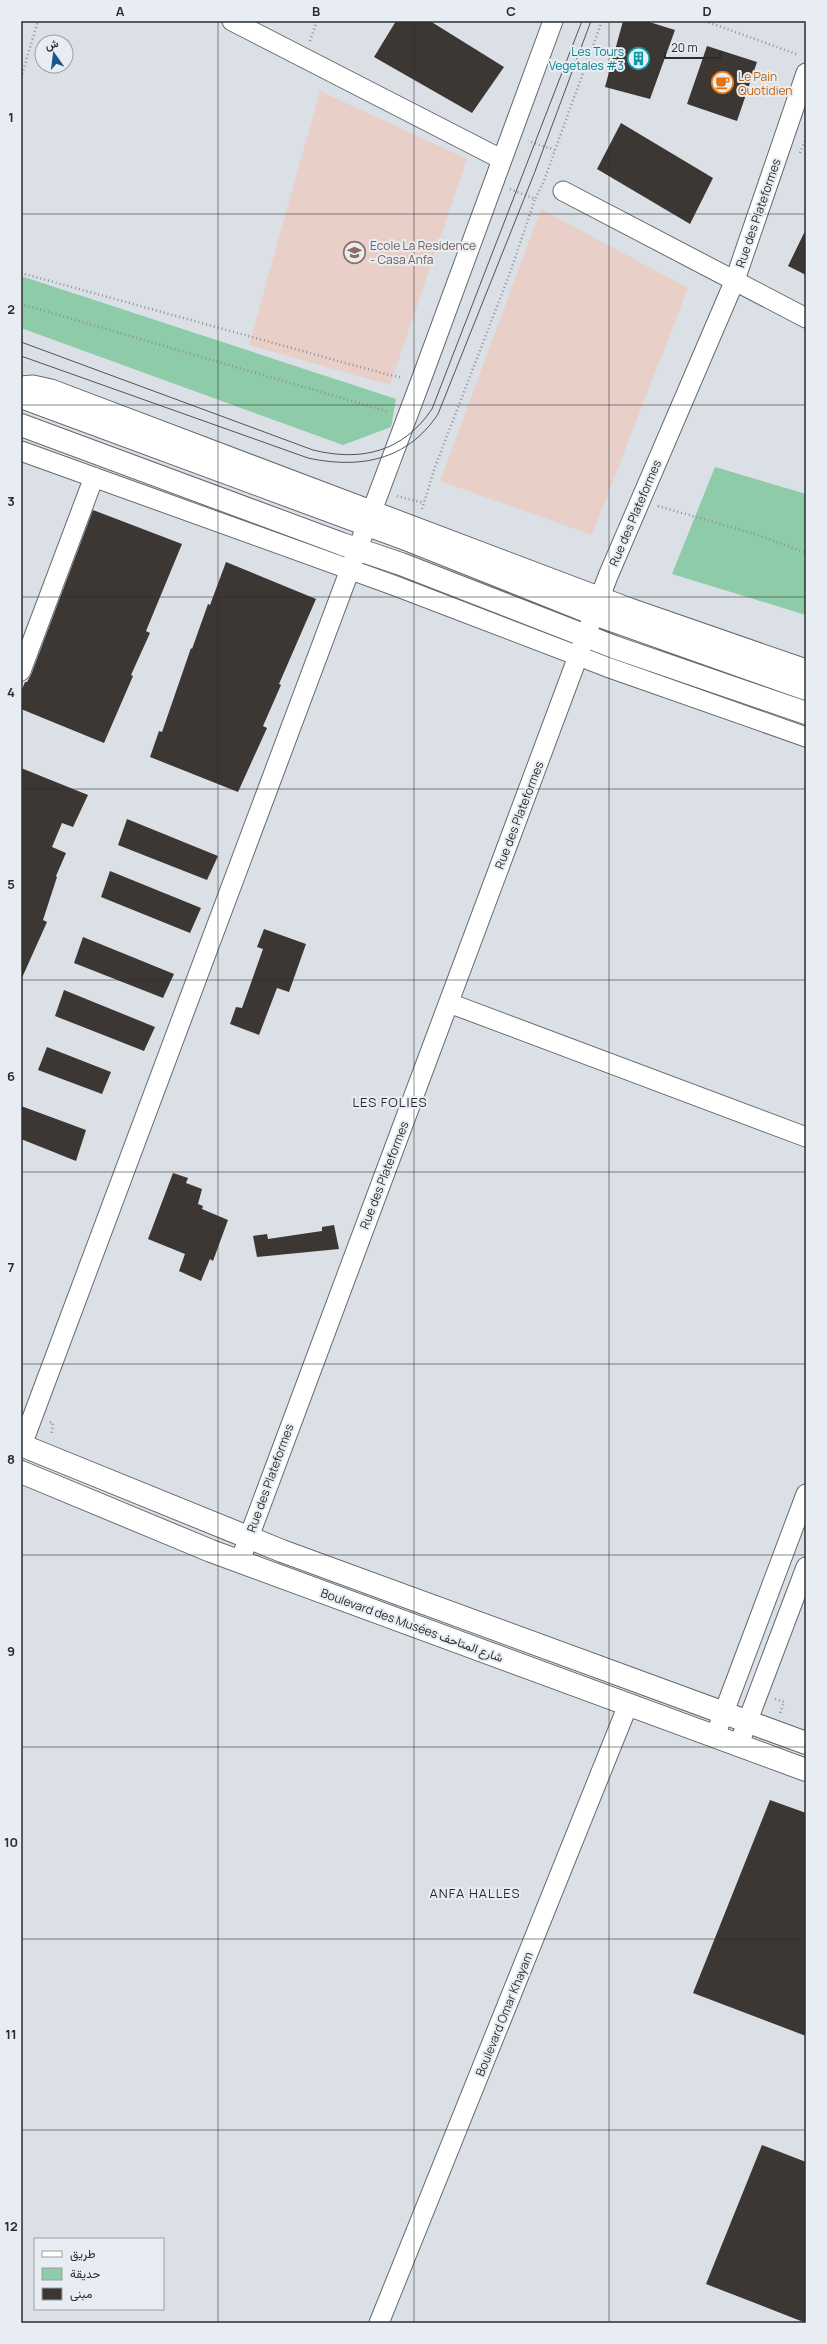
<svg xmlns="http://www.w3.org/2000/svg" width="827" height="2344" font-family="Manrope,Vazirmatn,sans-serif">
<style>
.education{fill:#e8cfc8}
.green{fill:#8ecba8}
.building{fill:#3c3733}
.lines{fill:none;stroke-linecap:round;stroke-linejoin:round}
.minor-casing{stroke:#656b70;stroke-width:21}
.tertiary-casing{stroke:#656b70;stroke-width:24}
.secondary-casing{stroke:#656b70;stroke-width:24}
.path{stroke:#8d9296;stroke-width:2.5;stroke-dasharray:1 3;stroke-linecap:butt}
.minor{stroke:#fff;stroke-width:19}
.tertiary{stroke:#fff;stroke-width:22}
.secondary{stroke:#fff;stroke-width:22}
.tram{stroke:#515457;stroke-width:1}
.grid{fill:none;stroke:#2a2c2e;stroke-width:1;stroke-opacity:0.55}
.labels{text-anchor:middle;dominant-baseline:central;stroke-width:4;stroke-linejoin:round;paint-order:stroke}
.culture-label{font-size:12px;fill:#0d838f;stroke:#e7edf3;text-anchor:end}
.food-label{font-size:12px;fill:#c56008;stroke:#e7edf3;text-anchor:start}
.street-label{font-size:12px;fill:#2a2c2e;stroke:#e7edf3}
.education-label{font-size:12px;fill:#785e54;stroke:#e7edf3;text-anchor:start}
.neighbourhood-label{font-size:13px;letter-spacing:1px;fill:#2a2c2e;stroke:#e7edf3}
.neatline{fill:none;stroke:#2a2c2e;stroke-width:1.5}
.grid-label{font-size:13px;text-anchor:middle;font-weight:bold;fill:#2a2c2e}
</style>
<rect width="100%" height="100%" fill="#dae0e6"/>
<!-- education -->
<path class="education" d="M320,91L467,159L390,385L249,345Z
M541,209L688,288L592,535L440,481Z"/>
<!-- green -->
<path class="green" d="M21,276L396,399L391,427L343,445L21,328Z
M715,467L806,494V615L672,574Z"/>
<!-- building -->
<path class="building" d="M396,21H430L504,67L472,113L374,57Z
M623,21H646L675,30L650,99L605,87Z
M707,46L757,62L737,121L687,104Z
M621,123L713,178L690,224L597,169Z
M806,229V275L788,266Z
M93,510L182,544L146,631L150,633L131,675L133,676L104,743L21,709V692L25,682H27L31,675Z
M226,562L316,599L279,684L281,685L263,726L267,728L238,792L150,757L159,731L162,732L191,648L192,649L208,604L210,605Z
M21,768L88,795L73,827L62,823L52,847L66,853L56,876L57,877L43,920L47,922L21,980Z
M127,819L218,856L207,880L118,845Z
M110,871L201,908L190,933L101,897Z
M264,929L306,944L289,992L277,988L259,1035L230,1024L236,1007L242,1008L263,949L257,947Z
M83,937L174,974L163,998L74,963Z
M64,990L155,1027L144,1051L55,1016Z
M47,1047L111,1072L102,1094L38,1070Z
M21,1106L86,1130L76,1161L21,1139Z
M173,1173L188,1178L186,1183L202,1189L198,1204L203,1206L202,1209L228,1220L213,1261L210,1259L201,1281L179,1271L185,1254L148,1239Z
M334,1225L339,1249L257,1257L253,1236L267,1234L268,1239L322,1231V1227Z
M770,1800L806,1813V2036L693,1993Z
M762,2145L806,2162V2323L706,2284Z"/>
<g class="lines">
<defs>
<path id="minor" d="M232,21L501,159
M563,191L806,318
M21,386L33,385L51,389L630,608L806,669
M21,451L393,585L607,667L806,737
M21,671L94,477
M449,1003L806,1137
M22,1445L424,372L553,21
M240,1561L608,576L735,280L806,73
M715,1736L806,1494
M739,1744L806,1567
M379,2323L628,1705"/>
<path id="tertiary" d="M21,1445L282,1551L806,1743
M21,1472L211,1551L806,1770"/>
<path id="secondary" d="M21,397L411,541L594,614L806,689
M21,425L342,544L401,564L614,647L806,713"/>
</defs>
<!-- minor casing -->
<use href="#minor" class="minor-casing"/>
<!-- tertiary casing -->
<use href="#tertiary" class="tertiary-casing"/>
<!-- secondary casing -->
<use href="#secondary" class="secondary-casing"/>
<!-- path -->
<path class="path" d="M705,21L799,55
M310,41L317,21
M21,78L38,21
M555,150L602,21
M800,153L806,138
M510,189L535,199L544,181L555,150L528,141
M21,273L389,375L400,377L401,375
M21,304L389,412
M397,496L424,503
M658,506L755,534L806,553
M422,509L435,467L511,270L535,199
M50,1422L53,1423L51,1435
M775,1699L784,1702L780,1713"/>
<!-- minor -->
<use href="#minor" class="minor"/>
<!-- tertiary -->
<use href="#tertiary" class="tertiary"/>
<!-- secondary -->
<use href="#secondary" class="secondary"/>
<!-- tram -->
<path class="tram" d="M21,342L313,450C361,462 403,452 432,409L582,21
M21,356L308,458C359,469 407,461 438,414L534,174L591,21"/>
</g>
<!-- grid -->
<path class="grid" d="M218,21V2323M414,21V2323M609,21V2323M21,214H806M21,405H806M21,597H806M21,789H806M21,980H806M21,1172H806M21,1364H806M21,1555H806M21,1747H806M21,1939H806M21,2130H806"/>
<!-- icons -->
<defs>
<symbol id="building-ring" viewBox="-11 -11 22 22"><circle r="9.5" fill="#e7edf3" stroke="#0f9aa8" stroke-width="1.5"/><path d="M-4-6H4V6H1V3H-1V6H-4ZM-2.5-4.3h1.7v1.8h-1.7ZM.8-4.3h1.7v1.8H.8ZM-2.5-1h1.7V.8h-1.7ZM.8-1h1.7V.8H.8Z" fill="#0f9aa8"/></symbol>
<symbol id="cafe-ring" viewBox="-11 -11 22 22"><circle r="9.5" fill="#e7edf3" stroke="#e8710a" stroke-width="1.5"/><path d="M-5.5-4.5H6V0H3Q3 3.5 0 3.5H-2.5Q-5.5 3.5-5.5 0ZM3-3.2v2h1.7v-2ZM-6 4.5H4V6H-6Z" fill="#e8710a"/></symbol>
<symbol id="school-ring" viewBox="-11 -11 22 22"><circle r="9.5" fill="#e7edf3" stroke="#8d6e63" stroke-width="1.5"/><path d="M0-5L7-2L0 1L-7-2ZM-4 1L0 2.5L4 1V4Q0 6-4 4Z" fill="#8d6e63"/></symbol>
</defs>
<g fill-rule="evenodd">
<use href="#building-ring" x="626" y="46" width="25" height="25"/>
<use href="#cafe-ring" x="710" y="70" width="25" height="25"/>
<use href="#school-ring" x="342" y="240" width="25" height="25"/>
</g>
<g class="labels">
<!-- culture labels -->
<g class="culture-label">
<text x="624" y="51">Les Tours<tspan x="624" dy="14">Vegetales #3</tspan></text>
</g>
<!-- food labels -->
<g class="food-label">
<text x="738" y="76">Le Pain<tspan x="738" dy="14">Quotidien</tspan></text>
</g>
<!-- street labels -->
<g class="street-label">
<text transform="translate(758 213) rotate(-71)">Rue des Plateformes</text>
<text transform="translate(635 513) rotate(-67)">Rue des Plateformes</text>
<text transform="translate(519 815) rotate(-69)">Rue des Plateformes</text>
<text transform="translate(384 1175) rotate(-69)">Rue des Plateformes</text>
<text transform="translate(270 1478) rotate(-70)">Rue des Plateformes</text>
<text transform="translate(412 1625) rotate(20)">Boulevard des Musées شارع المتاحف</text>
<text transform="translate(504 2014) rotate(-68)">Boulevard Omar Khayam</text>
</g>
<!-- education labels -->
<g class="education-label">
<text x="370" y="245">Ecole La Residence<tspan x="370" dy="14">- Casa Anfa</tspan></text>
</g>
<!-- neighbourhood labels -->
<g class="neighbourhood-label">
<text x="390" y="1102">LES FOLIES</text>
<text x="475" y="1893">ANFA HALLES</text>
</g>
</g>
<!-- border -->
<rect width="827" height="2344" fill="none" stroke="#e7edf3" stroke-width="44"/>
<!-- legend -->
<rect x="34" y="2238" width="130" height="72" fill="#e7edf3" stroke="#9ba0a4"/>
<rect x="42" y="2251" width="20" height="6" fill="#ffffff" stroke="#9ba0a4"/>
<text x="70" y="2258" font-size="12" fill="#2a2c2e">طريق</text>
<rect x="42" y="2268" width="20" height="12" fill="#8ecba8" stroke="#9ba0a4"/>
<text x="70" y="2278" font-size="12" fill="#2a2c2e">حديقة</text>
<rect x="42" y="2288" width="20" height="12" fill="#3c3733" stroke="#9ba0a4"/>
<text x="70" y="2298" font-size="12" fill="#2a2c2e">مبنى</text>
<!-- north arrow -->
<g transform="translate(54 54) rotate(346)"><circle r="19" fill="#e7edf3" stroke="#9ba0a4"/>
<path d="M0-3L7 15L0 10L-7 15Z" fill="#17588e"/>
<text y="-6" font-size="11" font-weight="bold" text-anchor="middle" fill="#2a2c2e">ش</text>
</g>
<!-- scale -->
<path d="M665 52v6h55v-6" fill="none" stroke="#2a2c2e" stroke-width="2"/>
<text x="671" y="52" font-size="12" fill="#2a2c2e" stroke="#e7edf3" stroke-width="3" paint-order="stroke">20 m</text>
<rect x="22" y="22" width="783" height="2300" class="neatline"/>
<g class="grid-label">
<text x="120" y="16">A</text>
<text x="316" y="16">B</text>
<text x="511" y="16">C</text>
<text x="707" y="16">D</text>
<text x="11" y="122">1</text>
<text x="11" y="314">2</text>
<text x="11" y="506">3</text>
<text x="11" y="697">4</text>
<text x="11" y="889">5</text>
<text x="11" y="1081">6</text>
<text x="11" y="1272">7</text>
<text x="11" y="1464">8</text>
<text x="11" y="1656">9</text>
<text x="11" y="1847">10</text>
<text x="11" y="2039">11</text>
<text x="11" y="2231">12</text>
</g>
</svg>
